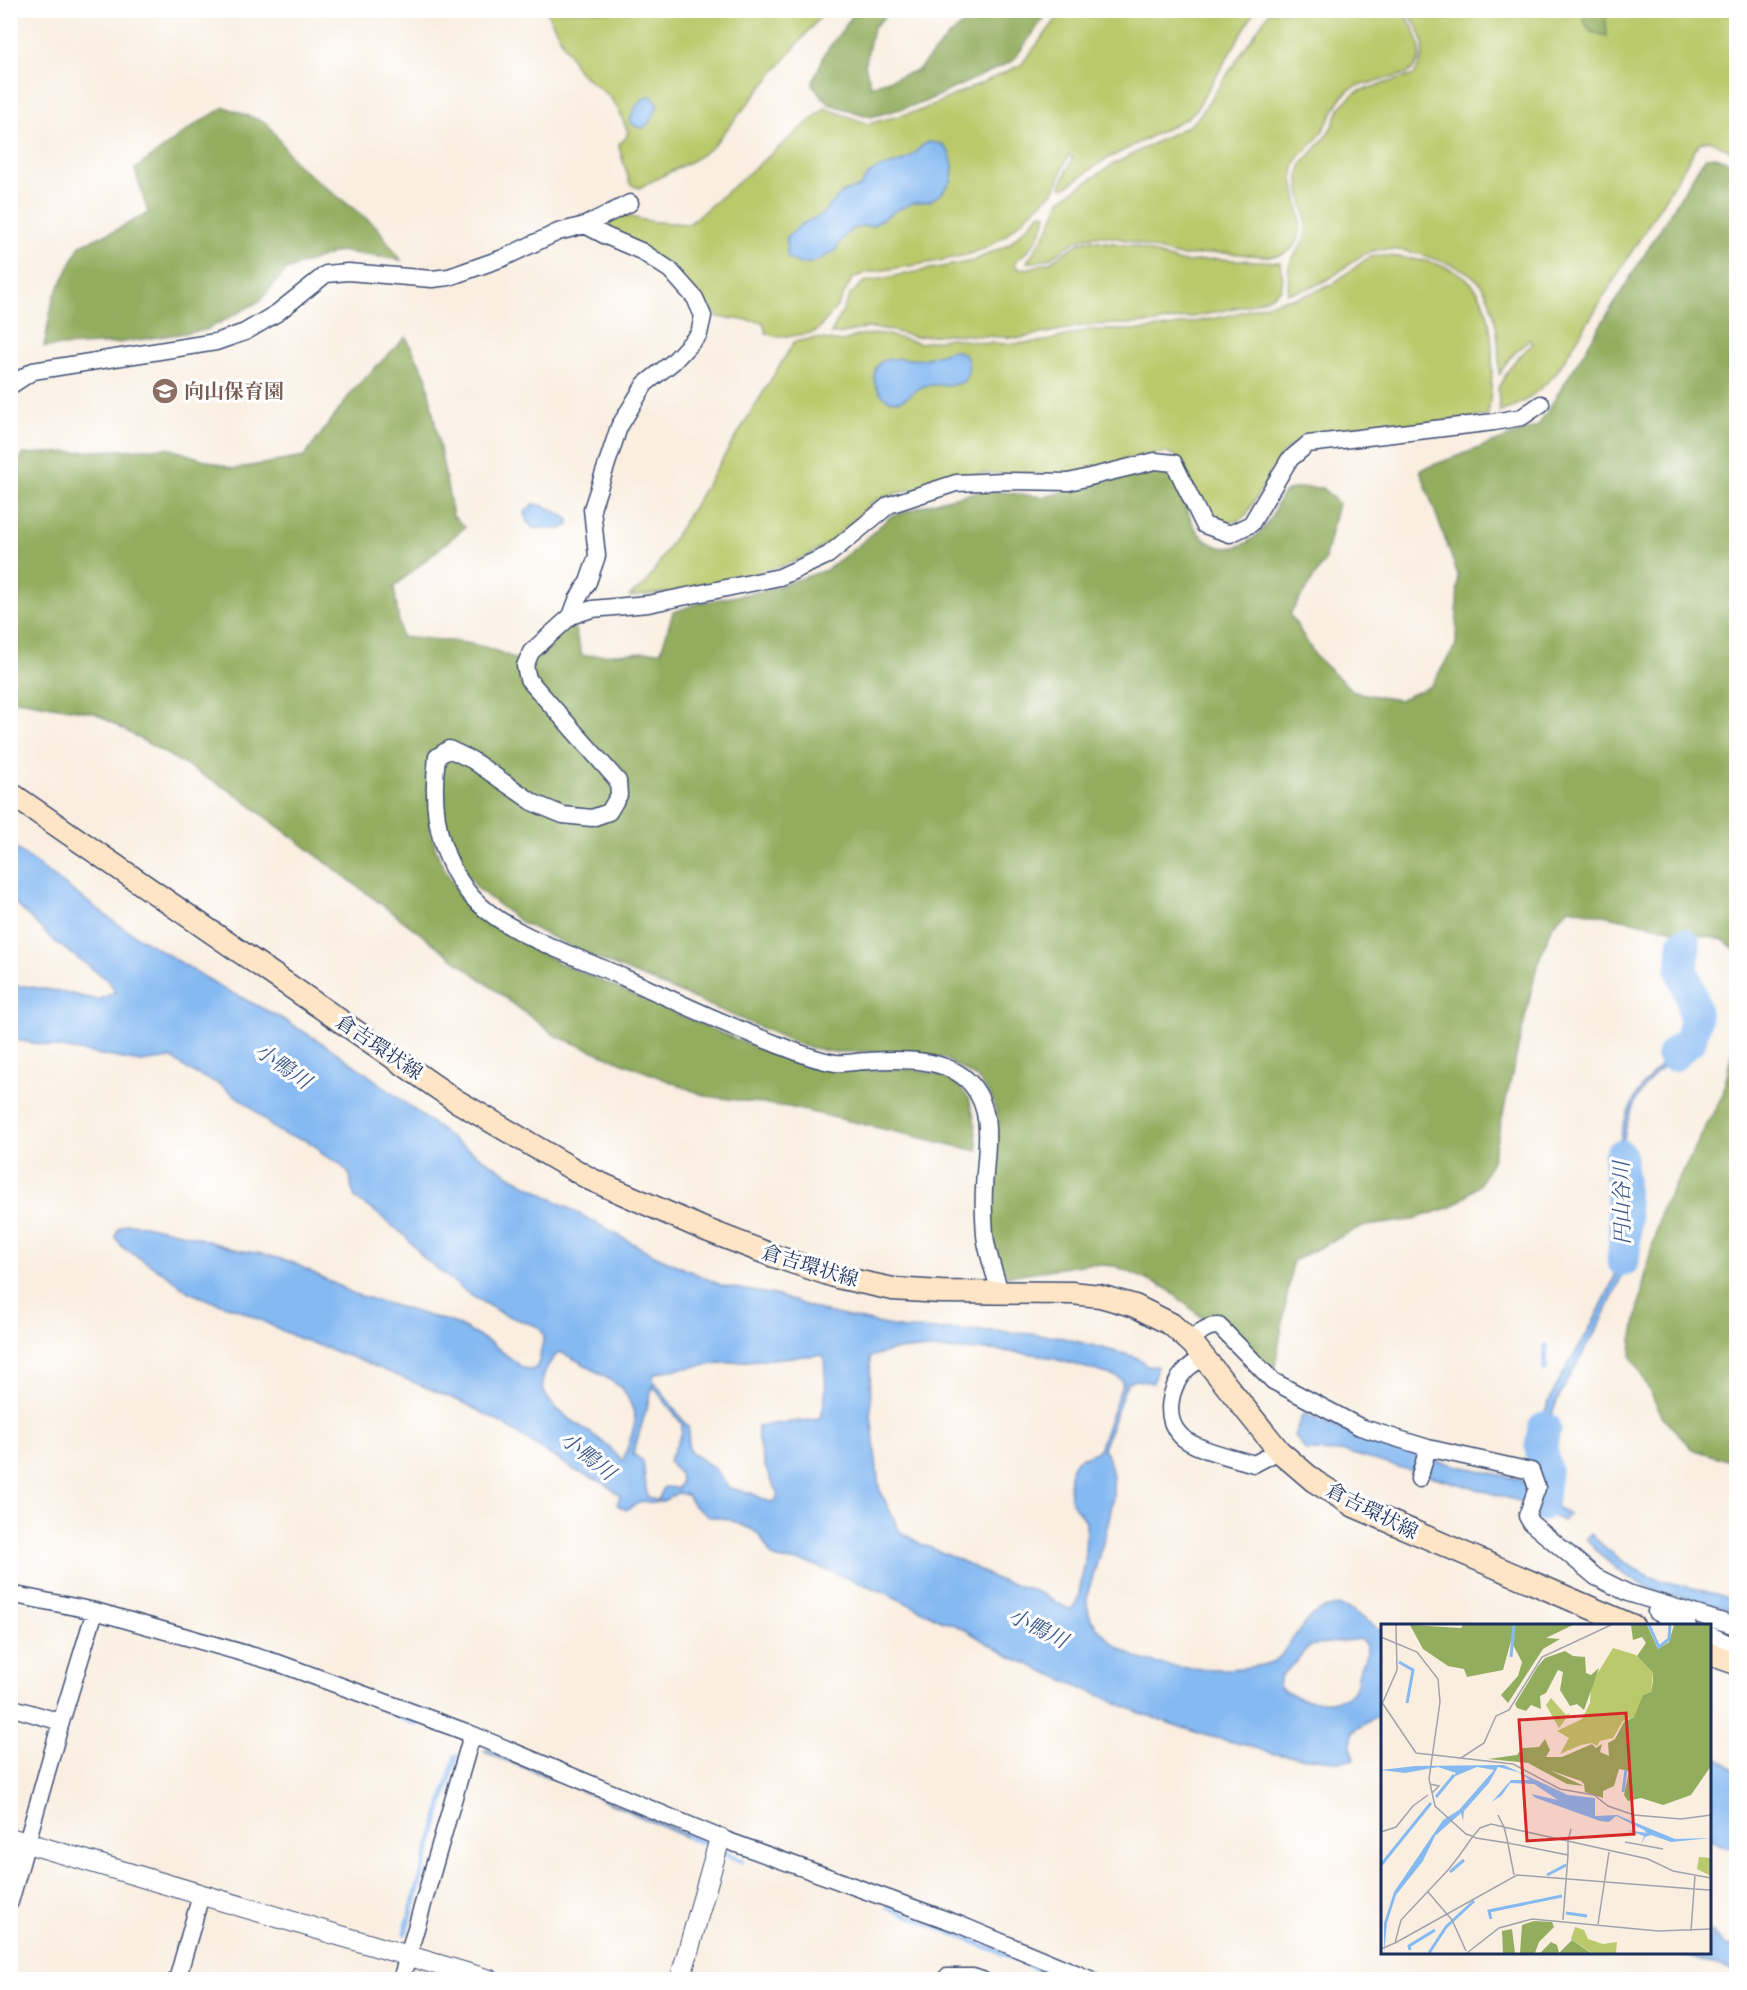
<svg xmlns="http://www.w3.org/2000/svg" width="1747" height="1990" font-family="'IM FELL French Canon','Noto Serif JP',serif">
<style>
.green{fill:#bac96b;stroke:#6a7c64;stroke-width:1.5}
.forest{fill:#93ad5f;stroke:#576e5e;stroke-width:1.5}
.water{fill:#85b9f2;stroke:#5074a8;stroke-width:1.5;fill-rule:evenodd}
.lines{fill:none;stroke-linecap:round;stroke-linejoin:round}
.stream{stroke:#85b9f2;stroke-width:5}
.river{stroke:#85b9f2;stroke-width:33}
.minor-casing{stroke:#3c4c72;stroke-width:19}
.tertiary-casing{stroke:#3c4c72;stroke-width:22}
.secondary-casing{stroke:#3c4c72;stroke-width:25}
.minor{stroke:#fff;stroke-width:16}
.tertiary{stroke:#fff;stroke-width:20}
.secondary{stroke:#fee5c5;stroke-width:22}
.labels{text-anchor:middle;dominant-baseline:central;stroke-width:6;stroke-linejoin:round;paint-order:stroke}
.education-label{font-size:20px;font-weight:bold;fill:#785e54;stroke:#fff;text-anchor:start}
.street-label{font-size:20px;fill:#1b2f5e;stroke:#fff}
.water-label{font-size:21px;font-style:italic;fill:#3b588a;stroke:#fff}
.inset-river{fill:none;stroke:#85b9f2;stroke-width:3}
.inset-road{fill:none;stroke:#a0a2ac;stroke-width:1.5}
.view{fill:#d62828;fill-opacity:0.15;stroke:#d62828;stroke-width:3}
.inset-edge{fill:none;stroke:#1b2f5e;stroke-width:3}
</style>
<rect width="100%" height="100%" fill="#fff"/>
<filter id="ink" filterUnits="userSpaceOnUse"><feTurbulence type="fractalNoise" baseFrequency=".0167" numOctaves="2"/><feDisplacementMap in="SourceGraphic" scale="12" xChannelSelector="R" yChannelSelector="G"/><feConvolveMatrix kernelMatrix="1 2 1 2 8 2 1 2 1" color-interpolation-filters="sRGB"/></filter>
<filter id="wash" filterUnits="userSpaceOnUse"><feTurbulence type="fractalNoise" baseFrequency=".008" numOctaves="4" result="noise"/><feDisplacementMap in="SourceGraphic" scale="24" xChannelSelector="R" yChannelSelector="G"/><feGaussianBlur stdDeviation="1.35" result="paint"/><feColorMatrix in="noise" values="0 0 0 0 0 0 0 0 0 0 0 0 0 0 0 0 0 1.4 0 .05"/><feComposite in="paint" operator="in"/></filter>
<g filter="url(#wash)">
<rect width="100%" height="100%" fill="#f9eee0"/>
<!-- green -->
<path class="green" d="M546,11H825L712,147L695,159L639,188L630,184C628,174 619,152 619,144L626,138L628,132L618,109L610,97L578,71Z
M1063,11H1255L1196,110L1187,118L1103,161L1065,188L1061,187L1062,182L1073,157L1068,156L1054,191L1007,234L986,248L966,255L934,262L865,273L852,279L838,305L818,330L812,333L791,336H775L766,333L763,322L718,317L705,302L609,231L610,219C627,212 633,219 649,221C662,223 676,223 689,224L825,108L868,124L922,110L1021,65Z
M1270,11H1403C1413,26 1432,57 1409,72C1401,77 1388,78 1379,81C1370,83 1360,85 1352,88C1344,93 1339,100 1335,109C1329,120 1324,130 1316,140C1309,149 1296,156 1294,168C1288,193 1318,236 1285,253C1272,261 1230,251 1213,253C1200,254 1189,258 1176,255C1150,249 1130,238 1102,236C1069,233 1058,265 1027,262L1049,228L1060,200L1112,165L1191,124L1200,115Z
M1407,11H1736V154L1710,140L1700,142L1555,375C1539,390 1522,406 1500,412L1498,388L1513,363L1533,343L1529,339L1508,360L1499,375C1500,347 1497,299 1476,279C1465,268 1449,264 1435,259C1419,253 1393,247 1377,250C1359,253 1345,269 1330,278C1317,286 1302,291 1287,293C1290,284 1287,275 1289,266C1294,252 1306,244 1306,228C1307,207 1293,185 1302,164L1324,139L1333,125L1339,109L1350,97L1359,91L1414,75C1431,48 1423,34 1407,11Z
M1044,213L1046,214C1044,234 1031,249 1016,261L1015,265L1019,269L1030,268L1050,262L1081,242L1092,240L1134,246L1177,261L1188,262L1215,259L1280,262L1283,278L1281,289L1270,297L1249,305L1193,317L1155,323L1087,325L1020,338L947,334L915,337L885,329L866,328L839,334H831L851,294L864,282L973,261L1008,245L1040,214Z
M1378,255C1408,258 1451,260 1473,285C1499,315 1493,379 1488,416L1303,440L1290,447L1281,455L1246,515C1213,544 1188,479 1177,457L1169,453H1159L1131,458L1063,476L983,473L955,478L897,493L873,502L829,543L807,556L780,567L694,589L630,597V595L646,584L794,342L815,338L841,342L859,335L883,334L920,343L951,338L984,343L1012,344L1046,341L1089,330H1139L1168,327L1227,316L1282,300L1301,297L1331,285L1368,258Z"/>
<!-- forest -->
<path class="forest" d="M856,11H891L873,28L865,65L871,86L918,70L947,38L976,13V11H1049L1013,61L922,103L871,117L829,104L812,84L825,53Z
M1585,11H1605L1607,36L1591,32L1584,21Z
M225,107L267,123L297,165L376,226L401,260L339,251L286,270L260,301L206,330L117,343L44,347L53,299L80,245L114,231L148,213L135,169L195,125Z
M1714,156L1736,165V950L1723,940L1569,908L1553,925L1538,962L1492,1161L1479,1185L1454,1206L1411,1220L1360,1227L1293,1261L1274,1373L1216,1318L1204,1319L1166,1288L1115,1266L1088,1264L1007,1276L998,1265L989,1245L996,1165L998,1124L996,1112L991,1096L977,1078L944,1058L915,1052H833L803,1046L681,993L584,953L521,922L478,889L465,871L438,828L433,791L430,830L440,861L464,902L489,921L525,945L562,964L728,1036L803,1066L846,1070L913,1069L942,1076L958,1086L969,1098L974,1118L978,1151L789,1107L706,1096L556,1036L234,793L95,713L11,699V469L24,454L168,448L233,469L304,457L355,388L406,337L426,376L453,516L465,527L394,587L401,637C444,640 487,640 525,665L571,616L582,656L661,651L673,612L700,603L767,590L826,570L858,546L890,517L942,500L985,490L1043,497L1153,469C1157,469 1163,468 1167,470C1187,476 1180,534 1217,546C1240,553 1259,537 1270,519C1277,508 1277,495 1290,490C1300,486 1312,488 1322,488L1338,503L1324,562L1290,614L1316,657L1354,692L1399,700L1431,686L1456,645L1458,575L1420,470L1538,426L1700,165L1707,157Z
M1736,1032V1459L1727,1460L1692,1449L1663,1417L1631,1355L1632,1340L1648,1262L1662,1207L1678,1180L1723,1094Z"/>
<!-- water -->
<path class="water" d="M648,96H651L658,103C655,113 652,122 643,128L637,127L630,122C631,112 639,101 648,96Z
M929,142L942,144L949,152L953,165L952,180L942,193L930,201L913,203L895,211L872,226H862L850,230L842,239L835,251L815,262L800,264L787,257L786,238L802,224L821,215L843,192L860,187C875,160 886,171 907,159C917,154 919,145 929,142Z
M954,350L965,354C970,364 970,372 963,382C947,389 935,381 922,387C912,391 906,402 894,401C875,399 865,366 886,360C897,356 911,361 923,359C933,357 944,352 954,350Z
M533,504C546,505 559,512 569,520V525L561,529L533,528L527,522L525,512Z
M10,844L120,926L221,987L281,1018L327,1046L363,1071L458,1143L514,1178L654,1255L723,1286L775,1295L826,1312L904,1329L993,1331L1056,1336L1136,1357L1147,1366H1157L1153,1383L1136,1380L1127,1383L1103,1449C1127,1482 1103,1540 1093,1576C1091,1584 1086,1593 1087,1602C1088,1618 1095,1626 1106,1637C1126,1657 1151,1664 1179,1667C1202,1670 1253,1671 1274,1661C1282,1658 1285,1648 1291,1641C1305,1623 1321,1597 1349,1609C1359,1614 1370,1623 1379,1629H1382V1713L1353,1731L1351,1745L1354,1758L1352,1760L1334,1761L1274,1754L1249,1746L1204,1735L1140,1713L1009,1656L964,1629L939,1619L886,1593L809,1563L777,1559L772,1556L760,1536L753,1530L728,1519L708,1516L694,1506L687,1495L678,1493L663,1501L653,1503L642,1501L626,1510L617,1505L620,1496L604,1483L576,1471L498,1421L464,1403L357,1359L298,1338L237,1309L211,1301L189,1292L166,1274L122,1247L115,1237L119,1228L126,1224L144,1225L189,1235L236,1250L263,1254L292,1262L354,1294L454,1323L491,1343L523,1368L531,1370L536,1368L539,1361L544,1336L539,1327L503,1314L470,1295L426,1260L405,1236L378,1214L356,1199L352,1190L350,1175L339,1163L322,1154L317,1147L306,1140L285,1135L272,1127L250,1106L219,1084L192,1072L171,1058L141,1062L11,1039V986H25L57,991L98,1000L115,992L109,981L54,941L11,899ZM911,1349L993,1350L1041,1355L1118,1377L1123,1382L1100,1447C1094,1457 1084,1454 1076,1461C1068,1468 1068,1494 1072,1503C1076,1511 1084,1514 1086,1523L1085,1562L1077,1604L1070,1610L1034,1590L998,1580L960,1560L921,1544L900,1532L879,1488L871,1414L870,1357L894,1350ZM559,1352C569,1355 618,1383 623,1390C628,1396 636,1414 635,1421C633,1434 627,1449 623,1461C615,1454 608,1445 599,1439C568,1416 516,1395 559,1352ZM819,1355L824,1356C825,1376 829,1400 819,1419L757,1426C758,1450 765,1472 778,1492L776,1500L770,1502L751,1493L729,1488L713,1467L691,1453L688,1445L689,1432L688,1427L653,1380V1375L663,1371L722,1363ZM653,1386L682,1424V1432L669,1461C675,1469 686,1478 678,1488L664,1487L659,1498L656,1501L647,1496L643,1461L633,1454ZM1359,1639L1365,1644C1370,1655 1364,1660 1360,1669C1356,1678 1359,1688 1350,1694C1333,1707 1290,1702 1278,1684L1281,1675L1292,1666L1307,1648L1314,1645Z
M1696,1019C1698,1029 1692,1046 1686,1053C1682,1057 1674,1058 1670,1062C1655,1072 1642,1089 1634,1105C1619,1135 1623,1168 1623,1201H1620C1618,1160 1615,1126 1640,1090C1651,1073 1667,1060 1679,1044L1681,1045L1689,1037Z
M1621,1217H1628C1628,1235 1630,1254 1623,1272C1616,1291 1606,1312 1596,1331C1577,1365 1529,1431 1550,1471L1543,1474C1522,1426 1569,1367 1591,1326C1600,1309 1612,1285 1618,1267C1624,1252 1621,1233 1621,1217Z
M1303,1414L1356,1435L1440,1462L1519,1479L1541,1499L1569,1514L1563,1521L1523,1502L1345,1452L1306,1451L1294,1435Z
M1591,1534C1609,1553 1635,1572 1660,1580C1685,1587 1712,1591 1736,1601V1612C1719,1606 1701,1601 1683,1597C1677,1595 1671,1596 1665,1594C1633,1584 1607,1564 1586,1539Z
M487,1749L693,1837L694,1841L564,1783L484,1752Z
M1710,1753L1736,1770V1849L1723,1846L1710,1839Z
M1710,1931L1726,1946L1736,1948V1972L1677,1953L1710,1952Z"/>
<g class="lines">
<!-- stream -->
<path class="stream" d="M1545,1370L1546,1346
M392,1715L417,1724
M688,1836L712,1847
M720,1851L742,1861
M888,1907L1009,1956L1059,1980
M405,1933L456,1756"/>
<!-- river -->
<path class="river" d="M1673,1055L1690,1040L1695,1021L1692,999L1682,969L1684,944
M1620,1156C1620,1191 1628,1225 1623,1260
M1541,1505L1545,1471L1541,1447L1544,1428"/>
</g>
</g>
<g filter="url(#ink)">
<g class="lines">
<defs>
<path id="minor" d="M10,386L33,371L216,342L245,332L277,313L326,274L348,272L432,279L449,277L503,258L558,232L585,225L630,203
M571,616L577,600L588,582L597,556L592,509L619,427L645,384L673,362L699,334L703,316L695,298L670,270L641,251L606,236L585,225
M1000,1292C995,1274 987,1254 985,1235C984,1220 983,1204 984,1189C985,1154 996,1113 971,1084C948,1057 900,1059 868,1061C858,1061 846,1064 836,1063C814,1060 792,1050 771,1042C721,1023 673,1000 625,978C578,956 499,933 467,891C437,852 431,804 437,757L449,749L472,760L534,803L563,815L592,818L609,812L619,795L618,781L528,679L525,666L531,652L571,616L592,609L648,604L780,577L828,555L889,505L956,483L1004,481L1069,482L1155,461L1174,463L1204,525L1230,534L1251,524L1289,460L1308,444L1494,422L1522,417L1541,404
M1191,1342C1199,1333 1206,1325 1219,1326L1273,1381L1360,1427L1428,1448L1531,1471L1537,1488L1527,1516L1531,1523L1596,1577L1628,1593L1736,1626
M1204,1357C1198,1361 1190,1365 1185,1371C1170,1387 1163,1417 1180,1435C1192,1449 1235,1458 1254,1464L1279,1451
M1419,1479L1428,1448
M10,1594L95,1611L278,1663L466,1732L720,1838L958,1924L1092,1980
M1656,1612L1688,1626
M1710,1635L1736,1647
M10,1707L61,1722
M10,1902L61,1722L95,1611
M177,1980L201,1895
M401,1980L472,1735
M945,1980L947,1977H973L982,1980"/>
<path id="tertiary" d="M10,1838L490,1980
M680,1980L720,1838"/>
<path id="secondary" d="M10,793L455,1100L590,1179L704,1229L774,1256L837,1277L893,1289L941,1292L1072,1293L1100,1296L1135,1306L1171,1324L1193,1344L1279,1451L1314,1481L1354,1506L1633,1626
M1710,1654L1736,1663"/>
</defs>
<!-- minor casing -->
<use href="#minor" class="minor-casing"/>
<!-- tertiary casing -->
<use href="#tertiary" class="tertiary-casing"/>
<!-- secondary casing -->
<use href="#secondary" class="secondary-casing"/>
<!-- minor -->
<use href="#minor" class="minor"/>
<!-- tertiary -->
<use href="#tertiary" class="tertiary"/>
<!-- secondary -->
<use href="#secondary" class="secondary"/>
</g>
</g>
<!-- icons -->
<defs>
<symbol id="school-disc" viewBox="-11 -11 22 22"><circle r="9.5" fill="#8d6e63" stroke="#fff"/><path d="M0-5L7-2L0 1L-7-2ZM-4 1L0 2.5L4 1V4Q0 6-4 4Z" fill="#fff"/></symbol>
</defs>
<g fill-rule="evenodd">
<use href="#school-disc" x="150" y="376" width="30" height="30"/>
</g>
<g class="labels">
<!-- education labels -->
<g class="education-label">
<text x="184" y="391">向山保育園</text>
</g>
<!-- street labels -->
<g class="street-label">
<text transform="translate(379 1047) rotate(34)">倉吉環状線</text>
<text transform="translate(810 1266) rotate(17)">倉吉環状線</text>
<text transform="translate(1372 1511) rotate(27)">倉吉環状線</text>
</g>
<!-- water labels -->
<g class="water-label">
<text transform="translate(283 1066) rotate(35)">小鴨川</text>
<text transform="translate(1622 1203) rotate(-91)">円山谷川</text>
<text transform="translate(588 1456) rotate(39)">小鴨川</text>
<text transform="translate(1038 1628) rotate(27)">小鴨川</text>
</g>
</g>
<!-- overview -->
<g transform="translate(1381 1624)">
<rect width="330" height="330" fill="#f9eee0"/>
<path d="M232,24L255,31L272,49L270,68L262,71L259,84L253,93L242,97L232,114L219,117L216,122L211,119L200,121L179,130L188,114L176,107L201,95L209,79L210,60ZM170,74L185,91L189,89L178,104L165,81ZM318,233L330,234V252L316,245ZM194,303L203,306L207,315L222,320L236,318L235,329H211L190,315Z" fill="#bac96b"/>
<path d="M29,1L80,4L82,1H192L165,14L179,15L162,25L127,79L120,71L137,52L141,38L130,17L122,46L86,53L83,45L67,42L42,25ZM250,1H266L277,25L288,18L293,1H330V142L310,171L282,181L260,174L247,177L243,171L248,147L238,145L233,162L222,167V174L204,168L203,160L200,157L168,146L203,162L186,160L147,139L107,135L136,131L141,124L158,123L164,115L169,126L165,133H181L211,120L215,124L221,120L219,128L228,132L227,119L234,115L243,98L253,93L262,71L270,68L272,57V49L256,32L265,19L261,13L252,16ZM184,27L192,32L204,33L205,49L210,51L218,44L203,86L196,80L189,82L179,66L182,48L177,46L165,69L159,72L160,85L150,81L145,87L136,84L134,80L157,42L164,34ZM153,297L171,298L173,303L158,318L154,329H139L141,301ZM131,305L134,329H122L121,307ZM191,316L210,329H159L170,318L176,321L178,329Z" fill="#93ad5f"/>
<path d="M123,141L187,171L214,174V192L236,191L294,215L330,214L290,218L270,211L264,213L260,221L263,212L246,206L266,209L263,206L235,192L228,198L219,197L155,174L150,170L177,176L153,160L129,159L121,171L111,178L130,156H149L137,148L117,143L108,159L83,187L82,197L80,189L54,212L42,237L15,271L6,299L3,329V299L13,268L62,196L78,186L113,146L96,143L72,153L75,149L57,143L24,149L0,146L34,142Z" fill="#85b9f2"/>
<path class="inset-river" d="M268,1L278,23L288,15L289,1M130,33L133,1M18,38L32,46L26,79M242,168L245,146M55,173L73,151M0,241L50,179M69,248L83,236M166,251L185,241M185,289L206,292M110,295L108,287L181,272M29,326L28,322L54,306M48,329L65,303L93,277"/>
<path class="inset-road" d="M0,13L36,28L57,55L59,78L48,155L54,182L85,210L91,212L95,214L127,219L123,203L110,200L99,204L94,210L90,215L78,232L67,246L20,296L14,319L0,325M0,77L35,129L132,140L179,165L213,171L227,182L253,191L300,195L330,191M2,78L16,46L15,1M80,134L103,119L115,92L128,86L161,33L230,1M49,160L58,162L51,169M117,191L123,203L187,217L190,205M0,208L15,203L32,182L47,171M244,218L282,225M127,219L187,231V217L267,235L292,247L330,254M127,220L133,251M314,252L313,265L330,266M47,268L71,296L85,327M182,296L187,231M217,300L228,228M14,319L136,251L313,265L310,307M86,329L118,304L151,295L277,307L330,305"/>
<path class="view" d="M245,89L253,210L146,217L138,96Z"/>
<rect width="330" height="330" class="inset-edge"/>
</g>
<!-- margin -->
<rect width="1747" height="1990" fill="none" stroke="#fff" stroke-width="36"/>
</svg>
